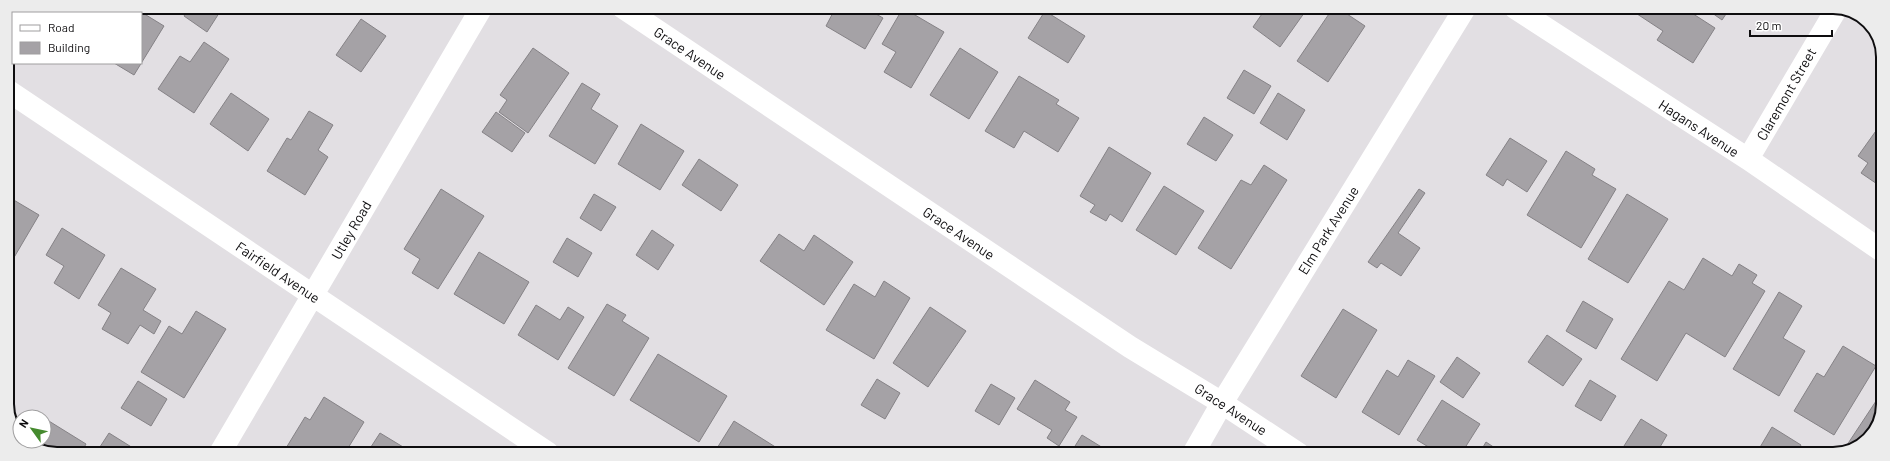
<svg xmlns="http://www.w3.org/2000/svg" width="1890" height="461" font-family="Barlow,sans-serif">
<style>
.building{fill:#a5a2a6;stroke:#858286}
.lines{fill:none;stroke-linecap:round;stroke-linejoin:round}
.minor{stroke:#fff;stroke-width:22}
.labels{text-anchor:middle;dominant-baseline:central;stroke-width:3;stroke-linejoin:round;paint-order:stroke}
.street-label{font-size:14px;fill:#0e0d0f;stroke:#fff}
.rim{fill:none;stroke:#0e0d0f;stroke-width:2}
</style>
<rect width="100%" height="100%" fill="#e2dfe3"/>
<!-- building -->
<path class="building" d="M57,7H82L78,13H43Z
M130,7H133L164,26L134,75L114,63H141V13H126Z
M190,7H223L207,32L184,16Z
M796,7H811L807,14Z
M836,7H873L871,11L883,18L865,49L826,26Z
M903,8L944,32L911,88L884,72L896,52L882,44Z
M1266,8H1305L1307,9L1280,47L1253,27Z
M1333,8H1338L1365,26L1328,82L1297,61Z
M1610,8H1619L1616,12Z
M1628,8H1684L1715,28L1693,63L1657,40L1663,31Z
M1705,8H1730L1722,20Z
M1045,11L1085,36L1068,63L1028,38Z
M361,19L386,36L361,72L336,55Z
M204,42L229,59L194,113L158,89L180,56L190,62Z
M533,48L569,73L528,133L499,112L507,100L500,95Z
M960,48L998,72L969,119L930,95Z
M1244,70L1271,86L1254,114L1227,98Z
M1019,76L1059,100L1056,104L1079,118L1058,152L1024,131L1014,148L985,131Z
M582,83L600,94L591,109L618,126L595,164L549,136Z
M231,93L269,119L248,151L210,124Z
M1278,93L1305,110L1287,140L1260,123Z
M309,111L333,125L318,150L328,157L305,195L267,171L287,138L291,140Z
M496,112L525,133L512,152L482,132Z
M1204,117L1233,135L1216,161L1187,144Z
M641,124L684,151L660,190L618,164Z
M1878,128L1883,132V188L1861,173L1868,163L1858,156Z
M1510,138L1547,161L1527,192L1507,179L1503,186L1486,175Z
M1109,147L1151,173L1122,222L1110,214L1106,221L1090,212L1095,205L1080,196Z
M1566,151L1595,169L1592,175L1616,189L1581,248L1527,215Z
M699,159L738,185L721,211L682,185Z
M1264,165L1287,180L1231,269L1198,248L1241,180L1251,185Z
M1164,186L1204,211L1176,255L1136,230Z
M441,189L484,216L438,289L412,273L420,259L404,249Z
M1419,189L1425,193L1398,233L1420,248L1401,276L1381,263L1377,268L1368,262Z
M594,194L616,207L601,231L580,218Z
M1627,194L1668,219L1628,283L1588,259Z
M7,196L39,215L9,266L7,265Z
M62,228L105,255L79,299L54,283L64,266L46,255Z
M652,230L674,245L658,270L636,255Z
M779,234L804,251L814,235L853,262L824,305L760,261Z
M567,238L592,253L578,277L553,262Z
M479,252L529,282L504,324L454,294Z
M1703,258L1732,276L1739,264L1757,275L1752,283L1765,291L1725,357L1686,333L1657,381L1621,359L1669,281L1684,290Z
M121,268L156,289L143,310L161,321L154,334L140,325L128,344L102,329L111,313L98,305Z
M884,281L910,298L874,359L826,330L854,284L875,297Z
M1779,292L1802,306L1783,338L1805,351L1779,396L1733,369Z
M1583,301L1613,319L1596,349L1566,331Z
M607,304L626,315L622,321L649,338L614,396L568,368Z
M536,305L560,320L568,307L584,317L558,360L518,335Z
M930,307L966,331L928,387L893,363Z
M1343,309L1377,330L1336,398L1301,376Z
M196,311L226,329L184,398L141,372L169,326L182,334Z
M1547,335L1582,359L1563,386L1528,362Z
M1843,346L1876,366L1834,435L1794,411L1817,373L1824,377Z
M658,354L727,396L699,442L630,400Z
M1457,357L1480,373L1463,398L1440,382Z
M1408,360L1435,376L1399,435L1362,412L1387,370L1398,377Z
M877,379L900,393L885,419L861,405Z
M1035,380L1070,402L1065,410L1077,417L1059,446L1047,438L1052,430L1017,409Z
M1590,380L1616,396L1601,421L1575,406Z
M138,381L167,399L151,426L121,408Z
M991,384L1015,398L999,425L975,411Z
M1882,392V414L1864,443L1847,449L1845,448Z
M324,397L364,422L345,453H283L305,417L310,420Z
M1442,400L1480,424L1461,454H1440L1417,440Z
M44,418L86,444L81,453H47L29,442L44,441Z
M1641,419L1667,435L1656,454H1636L1624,446Z
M734,421L785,453H714Z
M1772,427L1801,445L1796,454H1756Z
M109,433L141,453H96Z
M380,433L413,453H367Z
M1082,435L1108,451L1106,454H1070Z
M1486,442L1504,454H1479Z"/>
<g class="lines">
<!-- minor -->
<path class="minor" d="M622,7L1130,347L1222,403L1299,454
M1515,8L1748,159L1882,251
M7,90L548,453
M1748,159L1837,8
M220,453L482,7
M1193,454L1222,403L1465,8"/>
</g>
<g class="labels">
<!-- street labels -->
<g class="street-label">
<text transform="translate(690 53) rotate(34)">Grace Avenue</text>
<text transform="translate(1786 94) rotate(-60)">Claremont Street</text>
<text transform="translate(1699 128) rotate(33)">Hagans Avenue</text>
<text transform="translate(351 230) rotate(-60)">Utley Road</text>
<text transform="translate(1328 230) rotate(-58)">Elm Park Avenue</text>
<text transform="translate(959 233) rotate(34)">Grace Avenue</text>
<text transform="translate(278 272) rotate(34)">Fairfield Avenue</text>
<text transform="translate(1231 409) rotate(33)">Grace Avenue</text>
</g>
</g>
<!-- crop -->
<path d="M0 0H1890V461H0ZM57 14H1833A43 43 0 0 1 1876 57V404A43 43 0 0 1 1833 447H57A43 43 0 0 1 14 404V57A43 43 0 0 1 57 14Z" fill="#ececec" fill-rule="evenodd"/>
<path class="rim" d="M57 14H1833A43 43 0 0 1 1876 57V404A43 43 0 0 1 1833 447H57A43 43 0 0 1 14 404V57A43 43 0 0 1 57 14Z"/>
<!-- legend -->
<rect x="12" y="12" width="130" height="52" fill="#ffffff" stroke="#9f9e9f"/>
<rect x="20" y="25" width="20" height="6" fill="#ffffff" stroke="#9f9e9f"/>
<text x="48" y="32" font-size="12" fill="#0e0d0f">Road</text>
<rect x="20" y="42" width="20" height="12" fill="#a5a2a6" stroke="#9f9e9f"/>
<text x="48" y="52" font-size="12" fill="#0e0d0f">Building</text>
<!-- north arrow -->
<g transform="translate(32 429) rotate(303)"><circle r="19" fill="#ffffff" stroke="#9f9e9f"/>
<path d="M0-3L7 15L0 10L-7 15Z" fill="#458a2e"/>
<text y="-6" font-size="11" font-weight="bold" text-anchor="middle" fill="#0e0d0f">N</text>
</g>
<!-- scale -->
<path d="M1750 30v6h82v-6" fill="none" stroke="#0e0d0f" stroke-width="2"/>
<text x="1756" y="30" font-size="12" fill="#0e0d0f" stroke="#ffffff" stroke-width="3" paint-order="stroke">20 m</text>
</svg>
